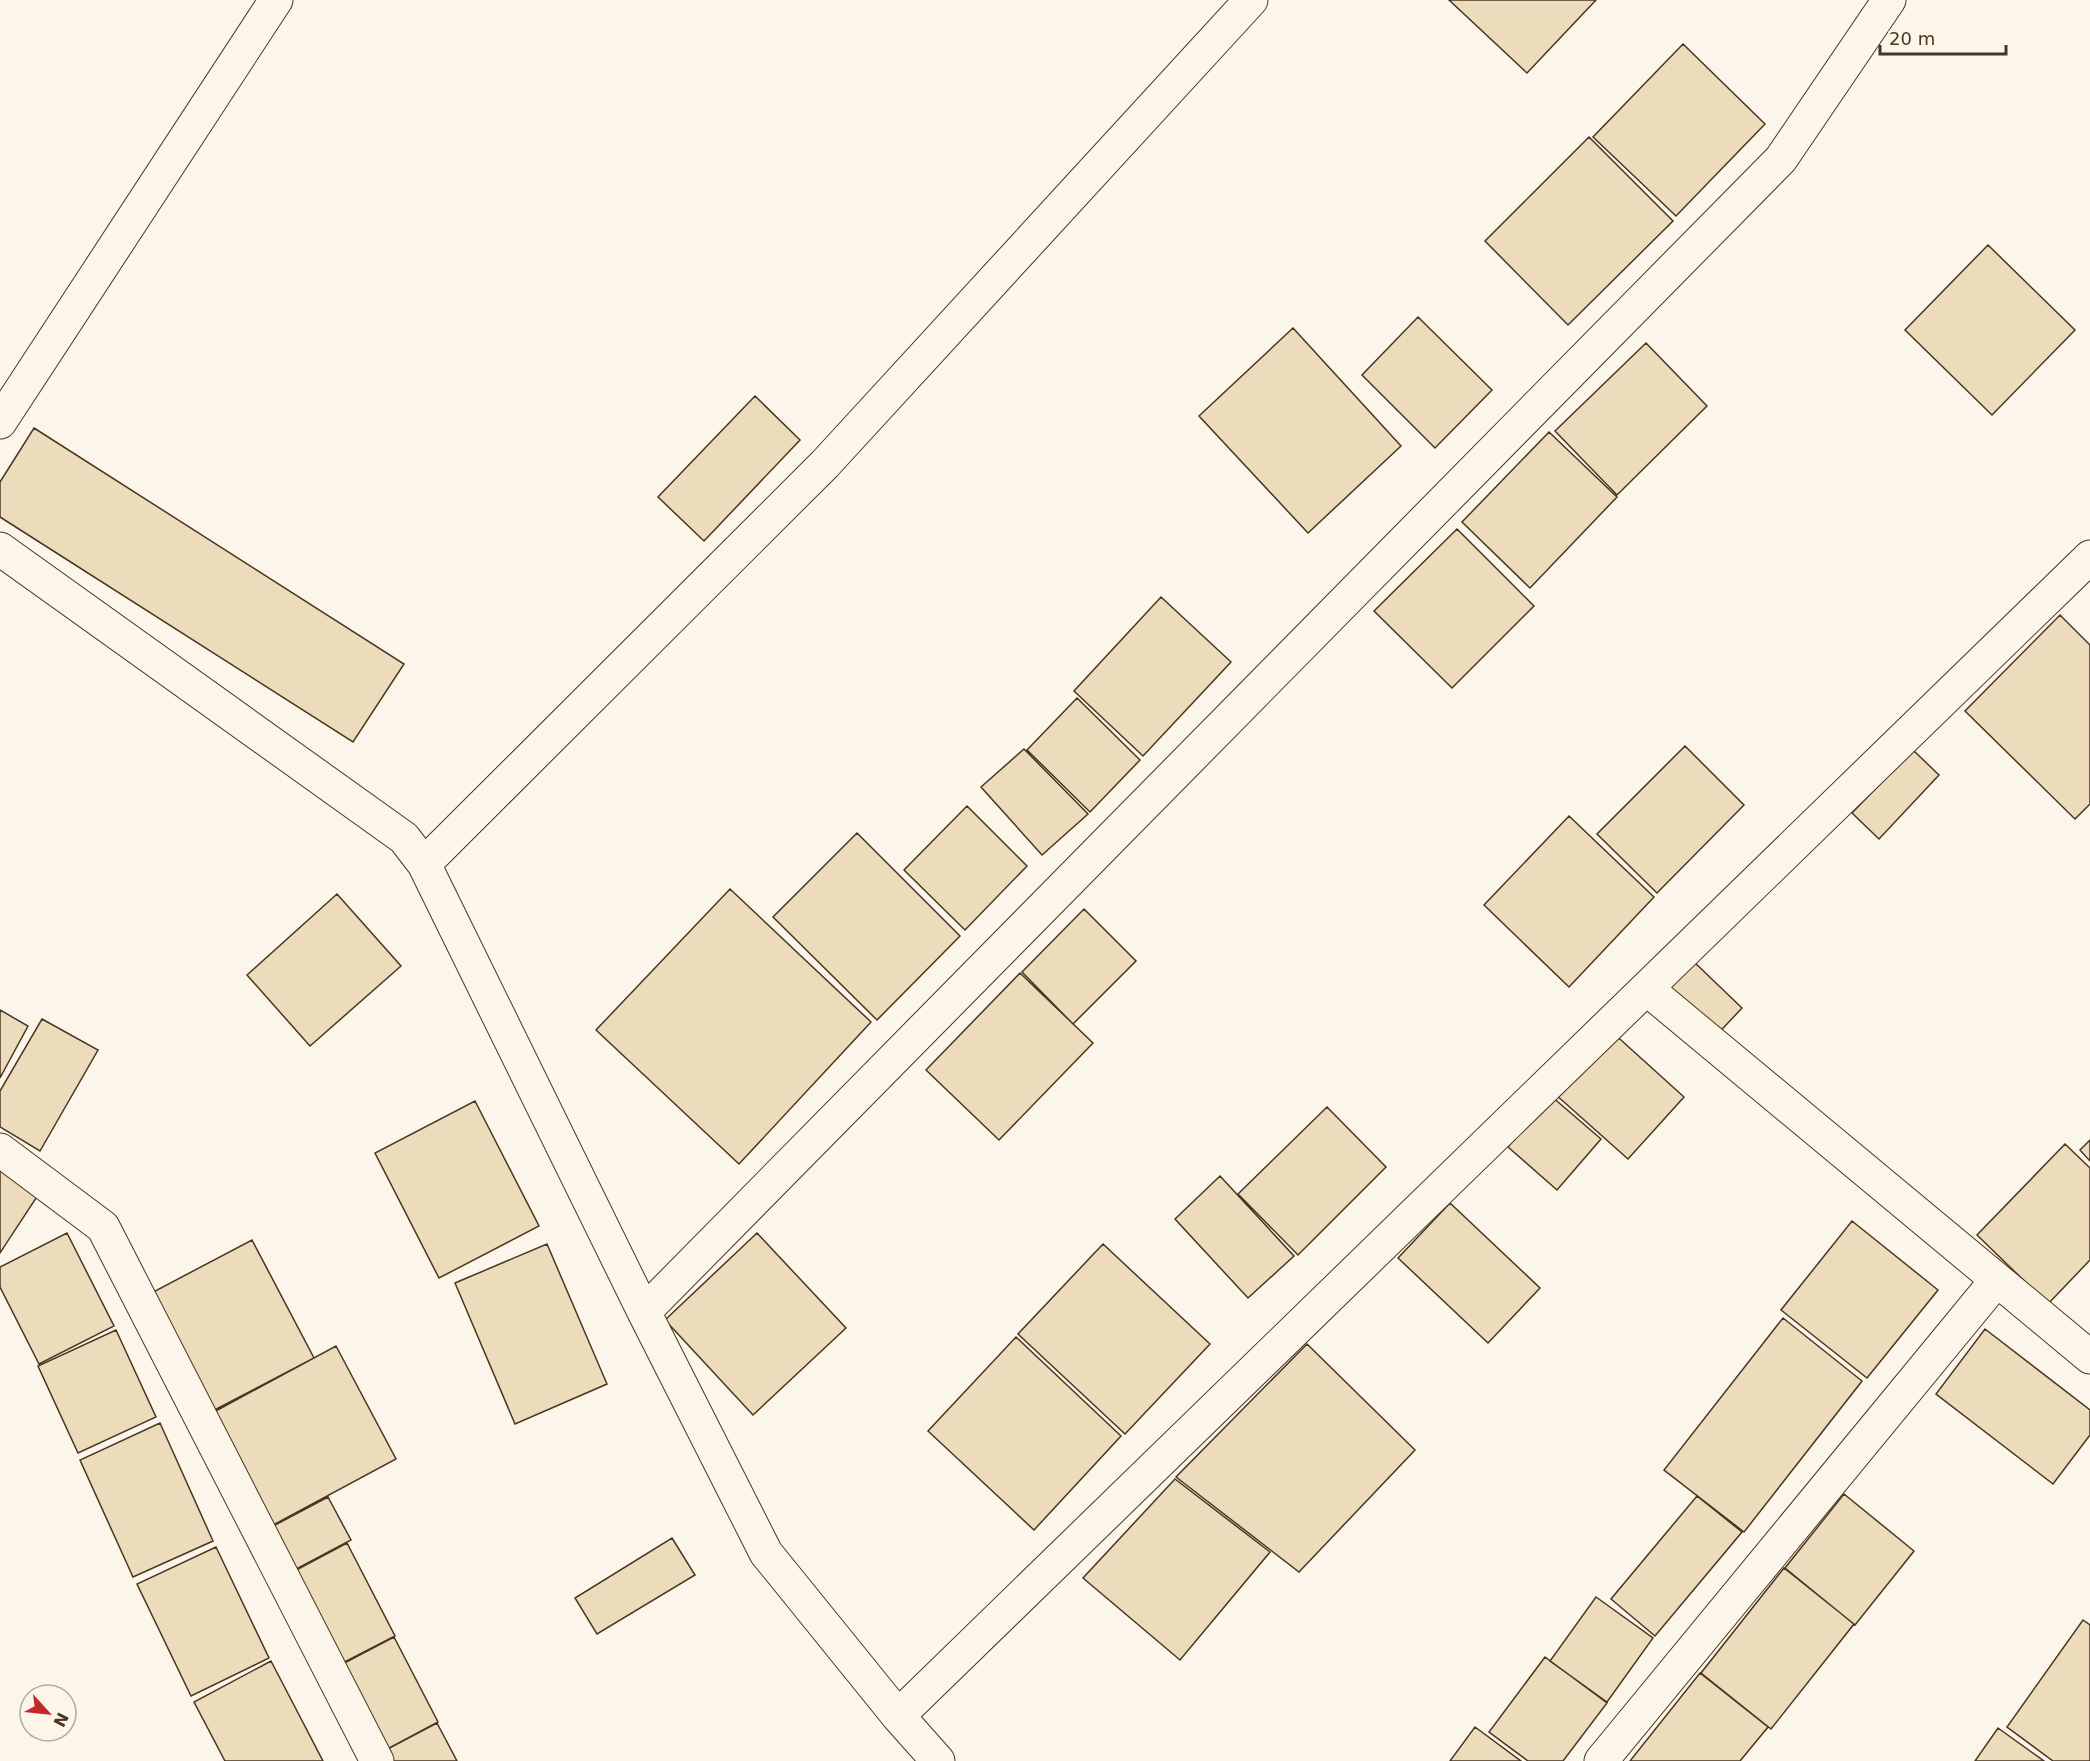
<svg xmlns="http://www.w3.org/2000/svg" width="2090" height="1761" font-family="'DejaVu Sans',sans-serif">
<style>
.building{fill:#ecdcbc;stroke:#4a3520;stroke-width:1.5}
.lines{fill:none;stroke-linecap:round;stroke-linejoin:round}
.minor-casing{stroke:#4a3520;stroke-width:35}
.minor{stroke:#fbf6e9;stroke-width:33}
</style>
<rect width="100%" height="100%" fill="#fbf6e9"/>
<!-- building -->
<path class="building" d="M1449,0H1596L1527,73Z
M1683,44L1765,124L1676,216L1593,137Z
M1589,137L1673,221L1568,325L1485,241Z
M1988,245L2075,330L1992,415L1905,330Z
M1418,317L1492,390L1435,448L1362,375Z
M1293,328L1401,446L1308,533L1199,416Z
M1646,343L1707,406L1617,495L1555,431Z
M755,396L800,440L704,541L658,497Z
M34,428L404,664L353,742L0,517V482Z
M1549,432L1617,497L1530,588L1462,522Z
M1457,529L1534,606L1452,688L1374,611Z
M1161,597L1231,662L1143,756L1074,691Z
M2060,615L2090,645V804L2075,819L1965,711Z
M1077,698L1140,760L1090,812L1027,750Z
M1685,746L1744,805L1657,893L1597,834Z
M1024,749L1088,814L1042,855L981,787Z
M1913,750L1939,775L1879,839L1852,813Z
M967,806L1027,866L965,930L904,870Z
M1569,816L1654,897L1569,987L1484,905Z
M857,833L960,936L877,1020L773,917Z
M730,889L871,1022L739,1164L596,1030Z
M337,894L401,966L310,1046L247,975Z
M1084,909L1136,961L1073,1024L1022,972Z
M1692,960L1742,1008L1711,1041L1661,992Z
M1020,973L1093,1043L999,1140L926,1070Z
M0,1010L28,1026L0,1078Z
M42,1019L98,1050L40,1151L0,1127V1091Z
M1611,1031L1684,1097L1628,1159L1555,1094Z
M1551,1096L1601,1139L1557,1190L1508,1147Z
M475,1101L539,1226L439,1278L375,1153Z
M1327,1107L1386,1167L1298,1255L1238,1194Z
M2090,1140V1161L2080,1150Z
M2065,1144L2090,1168V1260L2048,1304L1977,1235Z
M0,1161L42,1189L0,1253Z
M1220,1176L1294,1256L1248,1298L1175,1219Z
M1450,1203L1540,1288L1488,1343L1398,1258Z
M1852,1221L1938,1290L1867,1378L1781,1310Z
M67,1233L114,1326L39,1364L0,1287V1267Z
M757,1233L846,1328L753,1415L665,1320Z
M252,1240L314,1358L201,1417L140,1299Z
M547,1244L607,1384L515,1424L455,1283Z
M1103,1244L1210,1344L1125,1434L1018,1334Z
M1783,1318L1862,1381L1744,1532L1664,1470Z
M1985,1329L2090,1410V1435L2053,1484L1936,1394Z
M116,1330L156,1417L78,1453L38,1366Z
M1016,1337L1121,1436L1034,1530L928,1431Z
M1307,1344L1415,1450L1299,1572L1176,1477Z
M336,1346L396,1459L262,1531L201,1419Z
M160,1423L213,1541L133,1577L80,1460Z
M1175,1479L1270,1552L1180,1660L1083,1578Z
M1844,1494L1914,1551L1855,1625L1785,1568Z
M1697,1496L1742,1532L1655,1636L1611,1599Z
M328,1497L351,1540L285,1575L262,1532Z
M672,1538L695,1575L597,1634L575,1598Z
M347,1543L395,1636L333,1668L285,1576Z
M216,1547L269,1658L191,1696L137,1584Z
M1784,1568L1854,1624L1771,1729L1701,1673Z
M1596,1597L1653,1638L1607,1702L1550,1661Z
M2083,1620L2090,1625V1761H2053L2007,1727Z
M394,1637L438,1722L378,1754L333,1669Z
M1545,1657L1607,1703L1563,1761H1528L1489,1732Z
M271,1661L323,1761H225L194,1702Z
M1700,1673L1768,1727L1740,1761H1630Z
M437,1723L457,1761H381L378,1754Z
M1475,1727L1521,1761H1450Z
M1998,1728L2044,1761H1975Z"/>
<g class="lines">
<defs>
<path id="minor" d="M0,422L276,0
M0,549L404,838L424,864L644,1312L766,1553L898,1716L938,1761
M424,864L825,464L1251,0
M1647,989L2090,1357
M0,1150L103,1227L377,1761
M644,1312L1781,159L1889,0
M898,1716L2090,557
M1601,1761L1996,1281"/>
</defs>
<!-- minor casing -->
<use href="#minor" class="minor-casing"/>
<!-- minor -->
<use href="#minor" class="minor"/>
</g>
<!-- north arrow -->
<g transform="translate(48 1713) rotate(117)"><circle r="28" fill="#fbf6e9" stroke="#b4a999" stroke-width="1.5"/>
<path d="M0-4.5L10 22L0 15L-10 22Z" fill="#c62828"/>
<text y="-9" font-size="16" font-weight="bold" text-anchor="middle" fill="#4a3520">N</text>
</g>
<!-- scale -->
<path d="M1880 45v9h126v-9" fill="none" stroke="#4a3520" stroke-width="3"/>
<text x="1889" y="45" font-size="18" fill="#4a3520" stroke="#fbf6e9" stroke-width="4.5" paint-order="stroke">20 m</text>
</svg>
